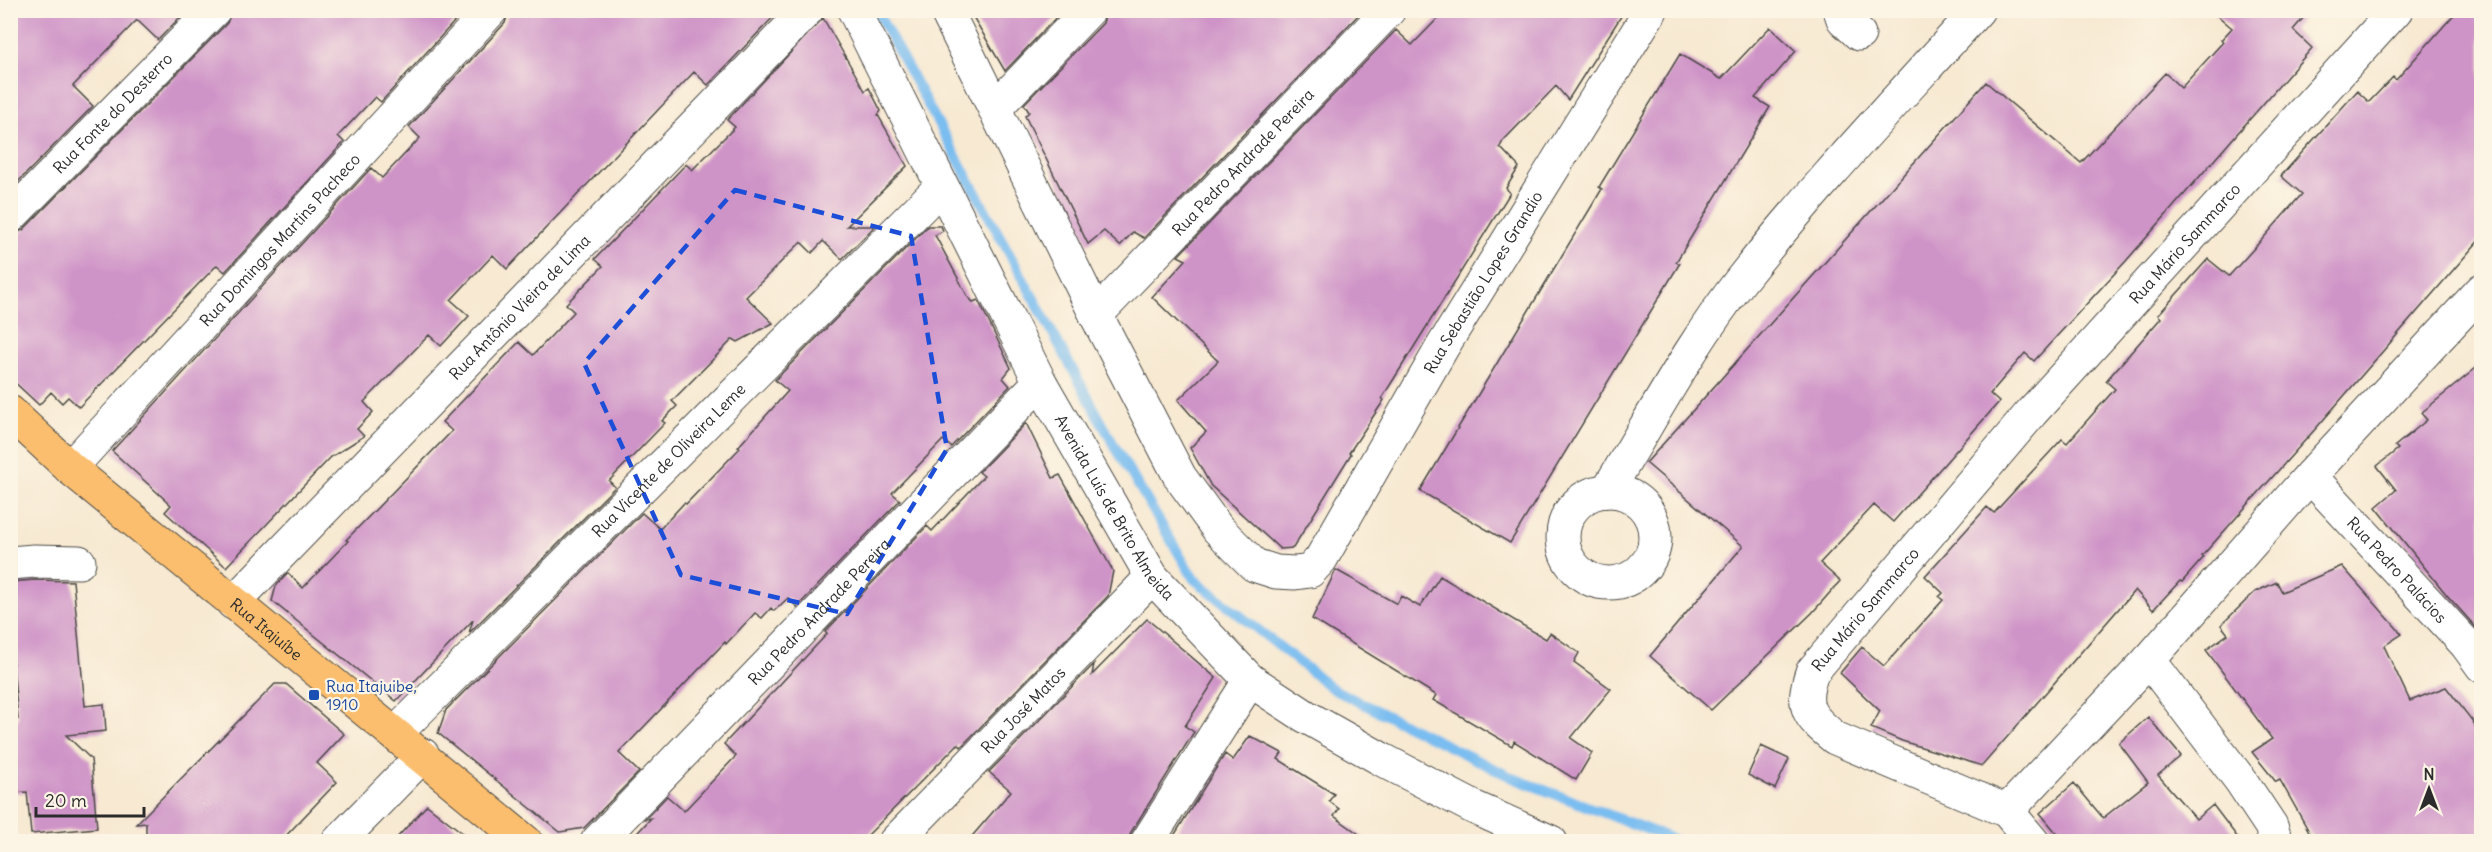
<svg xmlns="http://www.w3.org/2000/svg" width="2492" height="852" font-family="Delius,sans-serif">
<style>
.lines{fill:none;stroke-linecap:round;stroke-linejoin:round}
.stream{stroke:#7abdf0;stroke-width:10}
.building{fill:#cf94c7}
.minor-casing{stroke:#4a4844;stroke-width:35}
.major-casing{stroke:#4a4844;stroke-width:35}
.minor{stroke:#fff;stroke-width:33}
.major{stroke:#fbbe6e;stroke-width:33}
.marked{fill:none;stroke:#1d4ed8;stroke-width:4.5;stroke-dasharray:12 8;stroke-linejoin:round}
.transit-dot{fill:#1a4fb4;stroke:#fcf5e5;stroke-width:2}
.labels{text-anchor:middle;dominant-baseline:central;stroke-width:4.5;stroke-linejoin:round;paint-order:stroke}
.street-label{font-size:16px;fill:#2b2b2b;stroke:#fcf5e5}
.transit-label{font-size:16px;fill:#164399;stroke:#fcf5e5;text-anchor:start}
</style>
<rect width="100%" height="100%" fill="#fcf5e5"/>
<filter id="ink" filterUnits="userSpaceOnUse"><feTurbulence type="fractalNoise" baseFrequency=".0167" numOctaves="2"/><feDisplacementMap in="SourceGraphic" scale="12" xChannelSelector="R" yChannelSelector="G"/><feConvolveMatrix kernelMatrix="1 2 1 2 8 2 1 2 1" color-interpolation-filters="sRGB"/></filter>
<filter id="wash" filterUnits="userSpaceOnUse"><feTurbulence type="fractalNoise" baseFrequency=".008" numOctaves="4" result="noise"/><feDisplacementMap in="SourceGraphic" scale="24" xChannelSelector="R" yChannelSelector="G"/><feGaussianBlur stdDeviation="1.35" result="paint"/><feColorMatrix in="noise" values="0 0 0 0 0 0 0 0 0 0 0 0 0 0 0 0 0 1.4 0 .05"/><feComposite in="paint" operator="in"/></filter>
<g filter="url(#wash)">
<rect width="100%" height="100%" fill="#f7e9d2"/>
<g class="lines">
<!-- stream -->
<path class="stream" d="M876,10L1114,445L1194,579L1333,689L1513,778L1680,842"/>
</g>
<g id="blocks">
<!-- building -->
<path class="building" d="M10,10H187L158,40L137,20L73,86L93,106L10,190Z
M232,10H465L381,102L375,97L338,136L344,142L225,272L217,265L79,407L68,397L62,403L51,392L39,405L10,378V235L23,230L227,23Z
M509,10H780L708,85L694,72L507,269L493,255L451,300L469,316L441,346L429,335L364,402L373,412L357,429L364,436L331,457L226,567L165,512L171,505L112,451L371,168L382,178L420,138L409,127L505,23Z
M969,10H1063L1005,71Z
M1107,10H1363L1144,238L1133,232L1120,246L1104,231L1088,244L1025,116L1029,112L1024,104L1103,23Z
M1446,10H1625L1568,100L1556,86L1503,141L1500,147L1519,167L1506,188L1510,193L1382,398L1384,400L1349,453L1351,454L1293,548L1280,549L1211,486L1190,448L1206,432L1178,400L1218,361L1152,297L1186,260L1178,256L1396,30L1412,45Z
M2211,10H2310L2293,30L2312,48L2126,261L2034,361L2025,353L1990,394L1999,402L1893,522L1874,505L1820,563L1840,581L1812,613L1711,710L1650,656L1743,546L1646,463L1986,82L2081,163L2165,73L2181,88L2223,42L2221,40L2232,28Z
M2458,10H2481V238L2318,426L2202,556L2204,557L2182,582L2180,581L2153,610L2135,590L1982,766L1902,741L1871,728L1880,711L1840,673L1862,647L1884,666L1943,600L1939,597L1943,593L1925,576L1960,537L1987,507L1994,513L2062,439L2067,443L2115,389L2106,381L2161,318L2158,315L2208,259L2229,276L2266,235L2302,194L2281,176L2357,91L2369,102L2393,77L2396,80Z
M823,18L865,91L869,88L881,111L878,115L907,166L847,226H875L842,259L823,241L812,253L801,242L746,297L773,323L738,342L733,339L672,401L677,406L662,421L665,423L609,481L615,487L469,633L473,620L396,701L272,601L276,586L288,573L303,588L348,541L346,540L452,431L442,422L519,342L533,355L574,312L566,304L603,266L595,259L686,164L692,170L735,127L727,120Z
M1770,27L1796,51L1755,98L1770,107L1676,262L1680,263L1510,543L1420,491L1602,189L1599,187L1680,54L1721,79Z
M928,226H941L943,231L935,235L968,297L973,302L978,300L984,312L1011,368L1003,378L1010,386L951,447L943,440L892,493L900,500L797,607L788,598L774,611L771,608L762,618L755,613L726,644L725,642L619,753L639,772L584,828L560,832L438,733L446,710L642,513L660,529L684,503L686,504L740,448L738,447L788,391L775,380Z
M2481,364V633L2446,594L2376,507L2396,490L2377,466L2398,449L2395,446L2427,420L2421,413Z
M1026,423L1053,478L1060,475L1113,571L1108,596L961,747L958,744L861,842H629L651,818L645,819L667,796L684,811L736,756L724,744L827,634L825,632L927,526L932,531L984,476L979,472Z
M2342,566L2402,634L2384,646L2410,701L2446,687L2474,723L2481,742V842H2315L2280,780L2276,782L2252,752L2272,739L2206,650L2228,634L2221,625L2255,592L2277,582L2282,592Z
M1336,570L1397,604L1401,596L1420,607L1440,576L1546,639L1550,633L1579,653L1574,662L1611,689L1571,738L1592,753L1576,780L1514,741L1512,746L1433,700L1436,695L1312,619Z
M35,580L73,581L85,706L104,704L106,731L66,735L91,759L97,828L31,834L27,792L10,793V720L18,719L10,631V582Z
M1147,619L1216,678L1185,726L1194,732L1131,832L1128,842H967L1011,791L989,772L1094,664L1092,675Z
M275,684H286L344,734L317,763L337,782L280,842H146V823L136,824Z
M2148,717L2181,756L2158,775L2196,819L2213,805L2241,842H2064L2040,813L2074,783L2103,818L2148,782L2119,743Z
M1250,736L1282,753L1278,759L1334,794L1329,801L1339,809L1334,816L1370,842H1170L1225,754L1233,760Z
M1761,746L1789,759L1775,789L1748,775Z
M427,805L474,842H393Z"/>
</g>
</g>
<g filter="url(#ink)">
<use href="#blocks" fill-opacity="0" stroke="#4a4844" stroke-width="1.5"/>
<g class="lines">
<defs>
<g id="minor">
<path id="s1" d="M854,10L1040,382L1152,577L1250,680L1305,716L1383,760L1473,807L1551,842"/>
<path id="s2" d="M946,10L1096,315L1180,477L1218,529L1254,565L1276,572L1295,573L1310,571L1321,559L1443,346L1651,10"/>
<path d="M1840,10L1843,19L1859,34"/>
<path d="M995,108L1089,10"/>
<path id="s3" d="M10,217L214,10"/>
<path id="s4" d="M1096,315L1389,10"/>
<path id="s5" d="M70,468L491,10"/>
<path id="s6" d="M2310,476L2466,644L2482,666"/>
<circle cx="1609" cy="537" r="46"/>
<path d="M1607,491C1651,420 1690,345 1741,280C1815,186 1898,99 1978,10"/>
<path d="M10,563L34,561L79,562"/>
<path id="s7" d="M233,603L807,10"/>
<path d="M2149,660L2241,781L2271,826L2276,842"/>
<path id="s8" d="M395,734L941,187"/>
<path d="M2007,811L2149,660L2310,476L2482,290"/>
<path d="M338,842L423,755"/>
<path id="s9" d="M597,842L1040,382"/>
<path id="s10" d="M895,842L1152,577"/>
<path d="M1147,842L1250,680"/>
<path id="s11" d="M2033,842L2007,811L1835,738C1808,716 1800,707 1812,672L2031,413L2396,10"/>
</g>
<g id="major">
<path id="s12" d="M10,412L70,468L526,842"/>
</g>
</defs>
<!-- minor casing -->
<use href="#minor" class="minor-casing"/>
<!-- major casing -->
<use href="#major" class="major-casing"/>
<!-- minor -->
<use href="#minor" class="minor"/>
<!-- major -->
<use href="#major" class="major"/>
</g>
</g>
<!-- marked area -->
<path class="marked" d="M735,190L911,236L947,449L847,614L681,575L584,363Z"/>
<!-- markers -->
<rect class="transit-dot" x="308" y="689" width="12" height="12" rx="3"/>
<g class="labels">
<!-- street labels -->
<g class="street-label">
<text stroke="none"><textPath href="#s3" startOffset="146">Rua Fonte do Desterro</textPath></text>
<text stroke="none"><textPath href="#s4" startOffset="212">Rua Pedro Andrade Pereira</textPath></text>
<text stroke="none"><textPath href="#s5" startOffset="310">Rua Domingos Martins Pacheco</textPath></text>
<text stroke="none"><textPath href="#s11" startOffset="873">Rua Mário Sammarco</textPath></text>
<text stroke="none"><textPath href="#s2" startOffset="1032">Rua Sebastião Lopes Grandio</textPath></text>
<text stroke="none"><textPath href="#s7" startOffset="412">Rua Antônio Vieira de Lima</textPath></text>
<text stroke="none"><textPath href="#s8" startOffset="387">Rua Vicente de Oliveira Leme</textPath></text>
<text stroke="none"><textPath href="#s1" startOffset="562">Avenida Luís de Brito Almeida</textPath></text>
<text stroke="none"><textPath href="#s6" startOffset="128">Rua Pedro Palácios</textPath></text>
<text stroke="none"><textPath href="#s11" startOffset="387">Rua Mário Sammarco</textPath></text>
<text stroke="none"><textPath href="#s9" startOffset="320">Rua Pedro Andrade Pereira</textPath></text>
<text stroke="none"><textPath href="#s12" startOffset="336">Rua Itajuíbe</textPath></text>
<text stroke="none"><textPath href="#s10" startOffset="184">Rua José Matos</textPath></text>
</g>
<!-- transit labels -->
<g class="transit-label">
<text x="326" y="686">Rua Itajuibe,<tspan x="326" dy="18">1910</tspan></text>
</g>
</g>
<!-- margin -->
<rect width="2492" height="852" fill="none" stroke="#fcf5e5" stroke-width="36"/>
<!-- north arrow -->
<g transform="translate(2429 789)" stroke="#fcf5e5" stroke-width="4.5" paint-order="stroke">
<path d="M0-4.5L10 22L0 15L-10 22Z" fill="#2b2b2b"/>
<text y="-9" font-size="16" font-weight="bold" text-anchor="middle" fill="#2b2b2b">N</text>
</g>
<!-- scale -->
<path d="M36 807v9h108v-9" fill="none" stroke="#2b2b2b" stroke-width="3"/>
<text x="45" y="807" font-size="18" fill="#2b2b2b" stroke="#fcf5e5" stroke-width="4.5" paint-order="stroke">20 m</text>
</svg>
